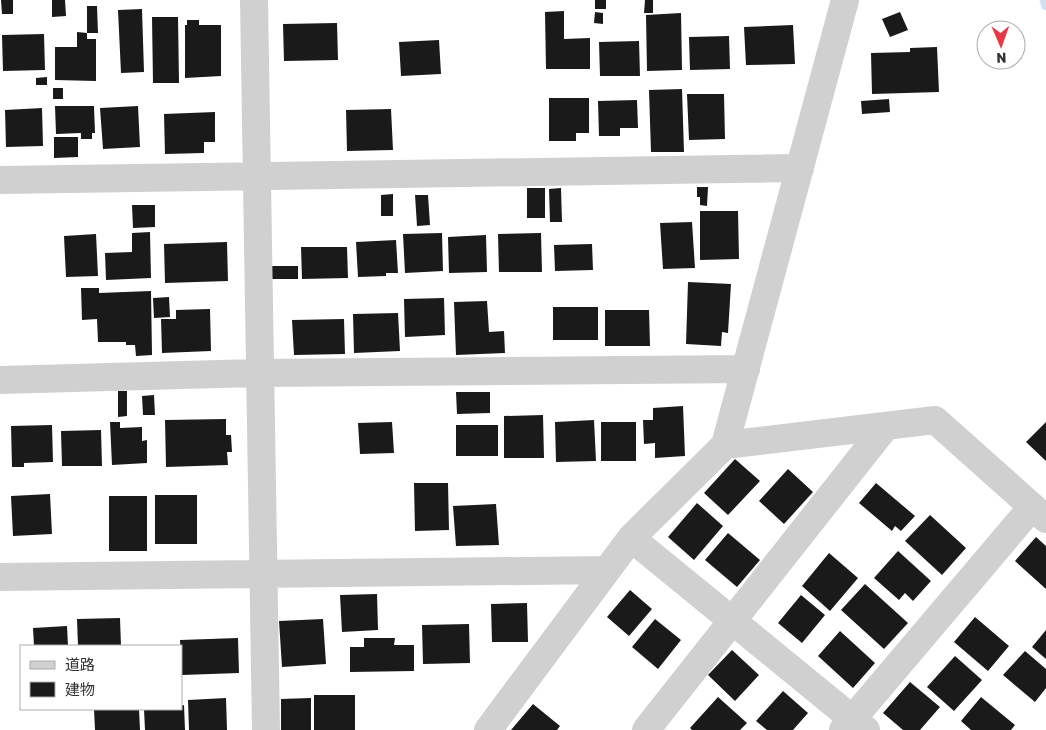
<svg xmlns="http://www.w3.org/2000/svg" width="1046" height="730" font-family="Rubik,'Noto Sans JP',sans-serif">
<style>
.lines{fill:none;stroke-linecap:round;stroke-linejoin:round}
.stream{stroke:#cfe2ee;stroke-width:9}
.building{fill:#1a1a1a}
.minor{stroke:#d0d0d0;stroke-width:28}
</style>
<rect width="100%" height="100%" fill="#fff"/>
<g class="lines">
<!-- stream -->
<path class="stream" d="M1044,0L1046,6"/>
</g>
<!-- building -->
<path class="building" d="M1,0H13V14H2Z
M52,0H65L66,16L52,17Z
M595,0H606V9H595Z
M645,0H653V13H644Z
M87,6H97L98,33H87Z
M142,9L144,72L121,73L118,10Z
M564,11V39L590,38V69H546L545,12Z
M595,12L603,13V24L594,23Z
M900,12L908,30L890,37L882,19Z
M681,13L682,70L647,71L646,15Z
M152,17H178L179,83H153Z
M187,20H199V25H221V76L185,78V25H187Z
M337,23L338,60L284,61L283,24Z
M793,25L795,64L746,65L744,27Z
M77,32L87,33V39H96V81L55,80V47H77Z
M44,34L45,70L3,71L2,35Z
M729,36L730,69L690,70L689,37Z
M439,40L441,74L401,76L399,42Z
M639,41L640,76H600L599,42Z
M937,47L939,92L872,94L871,53L910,52V48Z
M47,77V85H36V78Z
M53,88H63V99H53Z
M682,89L684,152H651L649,90Z
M687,94H724L725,139L689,140Z
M549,98H589V133H576V141H549Z
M889,99L890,112L862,114L861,101Z
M637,100L638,128H620V136H599L598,101Z
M55,106H94L95,133H92V139H81V133L56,134Z
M138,106L140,147L103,149L100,108Z
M42,108L43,146L6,147L5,110Z
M391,109L393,150L347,151L346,110Z
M215,112V142H204V153L165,154L164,114Z
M54,137H78V157L54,158Z
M697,187H708L707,206L700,205V197H697Z
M527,188H545V218H527Z
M561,188L562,222H550L549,189Z
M393,194V216H381V195Z
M415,195H428L430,225L417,226Z
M132,205H155V227L133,228Z
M700,211H738L739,259L700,260Z
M692,222L695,268L663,269L660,223Z
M150,232L151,278L106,280L105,253L132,252V233Z
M442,233L443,271L405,273L403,234Z
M541,233L542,272H499L498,234Z
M96,234L98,276L66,277L64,236Z
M486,235L487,272L449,273L448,237Z
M396,240L398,273H386V276L358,277L356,242Z
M227,242L228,281L165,283L164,244Z
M592,244L593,270L555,271L554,245Z
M301,247H347L348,278L302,279Z
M272,266H298V279H272Z
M688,282L731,284L728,333L722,332L721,346L686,344Z
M81,288H99V293L151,291L152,355L136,356L135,345H126V342H98L97,319L82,320Z
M169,297L170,317L154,318L153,298Z
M444,298L445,335L405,337L404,299Z
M487,301L489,332L504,331L505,353L456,355L454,302Z
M553,307H598V340H553Z
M210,309L211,351L162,353L161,319H176V310Z
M605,310H649L650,346H605Z
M398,313L400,351L354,353L353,314Z
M344,319L345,354L294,355L292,320Z
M118,391H127V416L118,417Z
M456,392H490V413L457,414Z
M154,395L155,415H143L142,396Z
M683,406L685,456L655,458V443L644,444L643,420H653V408Z
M543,415L544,458H504V416Z
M226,419V435H231L232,452H227L228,465L166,467L165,420Z
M594,420L596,461L556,462L555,422Z
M110,422H120V428L142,427V441L147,440V463L112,465Z
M392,422L394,453L360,454L358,423Z
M601,422H636V461H601Z
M1046,422V461L1026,442Z
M52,425L53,462L24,463V467H12L11,426Z
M456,425H498V456H456Z
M101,430L102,466H62L61,431Z
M735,459L760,481L728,515L704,493Z
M788,469L813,492L784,524L759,501Z
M414,483H448L449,530L415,531Z
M876,483L915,516L901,531L895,526L892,531L859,503Z
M50,494L52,534L13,536L11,496Z
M155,495H197V544H155Z
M109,496H147V551H109Z
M697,503L723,526L694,560L668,537Z
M496,504L499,545L456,546L453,506Z
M930,515L966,548L942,575L905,541Z
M728,533L760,560L737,587L705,560Z
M1036,537L1046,546V589L1015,561Z
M898,551L931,581L913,601L905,593L899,600L874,578Z
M829,553L858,578L830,611L802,586Z
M865,584L908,623L884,649L841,610Z
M630,590L652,609L629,636L607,617Z
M377,594L378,630L342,632L340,595Z
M801,595L825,615L802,643L778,623Z
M527,603L528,642H492L491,604Z
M975,617L1009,646L988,671L954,642Z
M120,618L121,646H78L77,619Z
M323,619L326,664L282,667L279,621Z
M655,619L681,640L658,669L632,647Z
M469,624L470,663L423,664L422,625Z
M67,626L68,646H34L33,628Z
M1046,630V659L1032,647Z
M840,631L875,663L853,688L818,656Z
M238,638L239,673L182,675L180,640Z
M364,638H395L394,645H414V671L350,672V647H364Z
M732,650L759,675L735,701L708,675Z
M1025,651L1046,669V688L1035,702L1003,675Z
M955,656L982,680L954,711L927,687Z
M910,682L940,707L920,730H903L883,713Z
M783,691L808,713L793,730H767L756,721Z
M314,695H355V730H314Z
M718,697L747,723L740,730H692L690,728Z
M981,697L1015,725L1011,730H971L961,721Z
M226,698L227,730H189L188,700Z
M311,698V730H281V699Z
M533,704L560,726L557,730H511Z
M184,705L185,730H145L144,709H181V706Z
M94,709H139L140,730H95Z"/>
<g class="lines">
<!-- minor -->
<path class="minor" d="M254,0L266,730
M0,180L800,168
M0,380L260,373L746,369
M725,445L935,420L1046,519
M631,538L866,730
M0,577L607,570
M488,730L631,538L725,445L845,0
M646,730L886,426
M843,730L1032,507"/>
</g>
<!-- legend -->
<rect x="20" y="645" width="162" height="65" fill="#ffffff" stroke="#adadad"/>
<rect x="30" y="661" width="25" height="8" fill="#d0d0d0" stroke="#adadad"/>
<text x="65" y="670" font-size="15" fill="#333333">道路</text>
<rect x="30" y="682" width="25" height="15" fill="#1a1a1a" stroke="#adadad"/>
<text x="65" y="695" font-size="15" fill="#333333">建物</text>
<!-- north arrow -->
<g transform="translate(1001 45) rotate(178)"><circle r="24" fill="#ffffff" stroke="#adadad"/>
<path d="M0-4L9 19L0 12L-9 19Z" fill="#e63946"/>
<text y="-8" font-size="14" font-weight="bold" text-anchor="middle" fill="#333333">N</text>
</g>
</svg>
